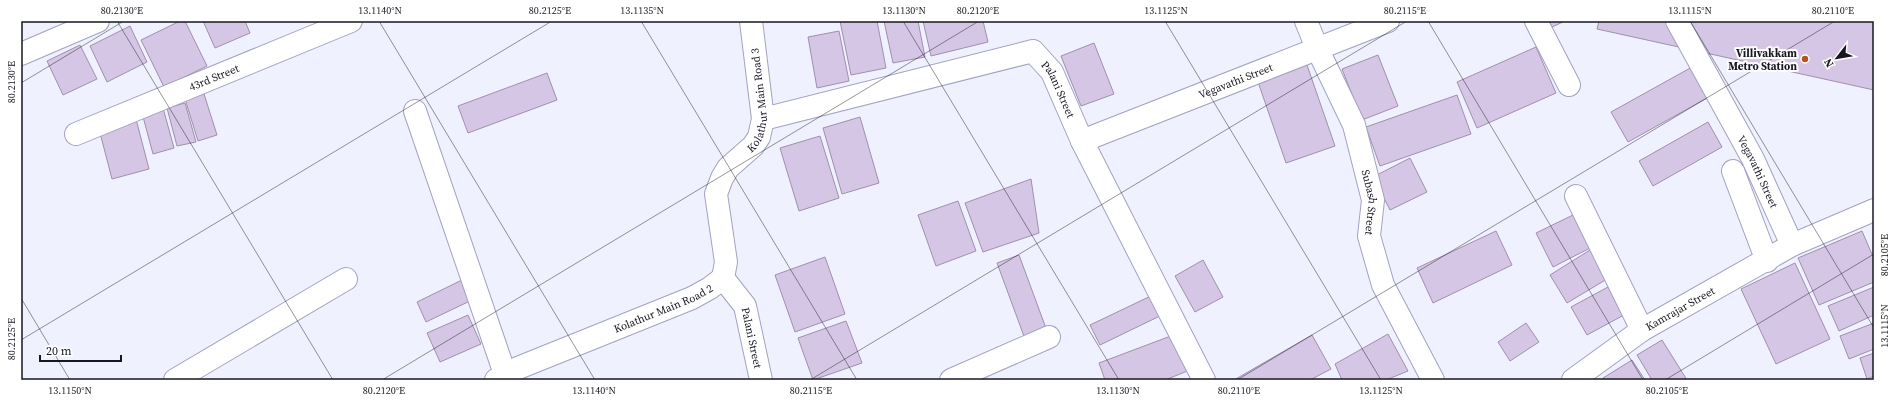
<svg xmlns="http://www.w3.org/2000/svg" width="1895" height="401" font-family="'Source Serif 4',serif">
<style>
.building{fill:#d6c6e5;stroke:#9f90ad}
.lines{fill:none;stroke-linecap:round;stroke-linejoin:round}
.street-casing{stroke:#a2a2c2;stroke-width:24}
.secondary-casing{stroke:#a2a2c2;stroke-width:24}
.street{stroke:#fff;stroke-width:22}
.secondary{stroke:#fff;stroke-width:22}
.ticks{fill:none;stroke:#171722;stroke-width:1;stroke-opacity:0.45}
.poi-dot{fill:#b7541d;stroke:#fff;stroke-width:1.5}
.labels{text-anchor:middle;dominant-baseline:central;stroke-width:4;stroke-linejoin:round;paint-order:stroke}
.poi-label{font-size:11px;font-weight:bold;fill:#171722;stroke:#fff;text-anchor:end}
.street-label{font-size:11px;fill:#171722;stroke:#fff}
.neatline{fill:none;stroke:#171722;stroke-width:1.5}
.ticks-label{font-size:10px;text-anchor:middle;fill:#171722}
</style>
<rect width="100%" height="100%" fill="#f0f1fe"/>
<!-- building -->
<path class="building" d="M180,21H185L207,66L164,87L141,40Z
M203,21H245L250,33L215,48Z
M840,21H877L886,68L851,75Z
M884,21H918L925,57L893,63Z
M923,21H983L988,42L931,56Z
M1549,21H1565L1552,27Z
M1599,21H1874V90L1597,29Z
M130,26L147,62L107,82L90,46Z
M839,31L849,81L817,88L808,37Z
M1094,43L1114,94L1081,106L1061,56Z
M80,45L97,79L63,95L47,61Z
M1536,47L1556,93L1477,128L1457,82Z
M1378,55L1398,106L1362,120L1342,69Z
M1307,65L1335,146L1286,163L1258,82Z
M1692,67L1709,97L1628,142L1611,112Z
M547,73L557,100L468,133L458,106Z
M204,94L217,135L198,141L185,99Z
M1457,95L1471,134L1380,166L1366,127Z
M185,103L196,142L177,146L167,108Z
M163,108L174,148L153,154L142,113Z
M860,117L879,183L842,194L823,128Z
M136,119L149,169L112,179L99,129Z
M1708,122L1722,147L1653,186L1639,161Z
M820,136L839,198L799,211L780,148Z
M1410,158L1427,192L1390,210L1373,177Z
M1031,179L1039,233L983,252L965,203Z
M958,201L976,251L936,266L918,215Z
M1575,214L1592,247L1553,267L1536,233Z
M1496,231L1512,265L1433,303L1417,268Z
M1862,231L1874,259V282L1819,305L1798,258Z
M1590,250L1607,279L1567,303L1550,275Z
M1019,255L1047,331L1025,339L997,263Z
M825,257L845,314L795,332L775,275Z
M1203,260L1223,297L1195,312L1175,276Z
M1795,263L1830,339L1776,364L1741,289Z
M462,280L472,300L426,322L417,302Z
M1608,287L1624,315L1587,335L1571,307Z
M1874,287V315L1839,331L1828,306Z
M1155,294L1164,314L1100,345L1090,325Z
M468,315L481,344L440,362L427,333Z
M846,321L862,363L813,380L798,338Z
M1526,323L1539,342L1510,361L1498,342Z
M1874,323V349L1849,359L1840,336Z
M1176,334L1190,370L1165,380H1105L1099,363Z
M1388,334L1408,371L1386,380H1342L1335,364Z
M1312,335L1331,369L1310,380H1234Z
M1662,340L1687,380H1652L1637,355Z
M1874,353V376L1867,379L1860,358Z
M1632,360L1645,380H1604L1603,378Z"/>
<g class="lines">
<defs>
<g id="street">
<path id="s1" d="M1306,21L1317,48L1354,125L1373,200L1369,236L1383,285L1433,380"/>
<path d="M1536,21L1569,85"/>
<path id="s2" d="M1677,21L1753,159L1792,245L1874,210"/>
<path d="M21,54L98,21"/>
<path d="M415,111L505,374"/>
<path id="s3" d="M763,119L1033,51L1052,72L1082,141L1204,380"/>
<path id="s4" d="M76,134L351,21"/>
<path id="s5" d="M1082,141L1388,21"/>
<path d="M1733,171L1767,261"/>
<path d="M1576,196L1642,330"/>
<path id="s6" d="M723,278L745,306L761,380"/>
<path d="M175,380L346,279"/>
<path d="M951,380L1049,337"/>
<path id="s7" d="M1573,380L1642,330L1792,245"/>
</g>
<g id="secondary">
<path id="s8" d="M496,380L518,368L692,298L710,288L723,278L726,262L716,194L722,178L728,168L753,146L759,137L763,119L751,21"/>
</g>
</defs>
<!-- street casing -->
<use href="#street" class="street-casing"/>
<!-- secondary casing -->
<use href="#secondary" class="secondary-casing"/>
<!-- street -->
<use href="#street" class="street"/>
<!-- secondary -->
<use href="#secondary" class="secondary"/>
</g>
<!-- ticks -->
<path class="ticks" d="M117,21L333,380M379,21L595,380M641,21L857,380M903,21L1119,380M1165,21L1381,380M1428,21L1643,380M1690,21L1874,328M21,83L124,21M21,298L70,380M21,340L552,21M382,380L979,21M810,380L1407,21M1237,380L1835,21M1665,380L1874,254"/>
<!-- markers -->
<circle class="poi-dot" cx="1805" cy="59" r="4"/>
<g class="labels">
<!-- poi labels -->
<g class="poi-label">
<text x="1797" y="53">Villivakkam<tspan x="1797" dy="13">Metro Station</tspan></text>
</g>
<!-- street labels -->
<g class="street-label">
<text stroke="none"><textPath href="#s4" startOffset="149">43rd Street</textPath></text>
<text stroke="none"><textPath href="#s5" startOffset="165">Vegavathi Street</textPath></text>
<text stroke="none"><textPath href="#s3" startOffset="325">Palani Street</textPath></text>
<text stroke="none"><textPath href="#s8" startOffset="444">Kolathur Main Road 3</textPath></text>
<text stroke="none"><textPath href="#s2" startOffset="171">Vegavathi Street</textPath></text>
<text stroke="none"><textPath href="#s1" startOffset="194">Subash Street</textPath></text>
<text stroke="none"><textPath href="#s8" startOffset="182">Kolathur Main Road 2</textPath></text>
<text stroke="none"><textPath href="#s7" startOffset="129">Kamrajar Street</textPath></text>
<text stroke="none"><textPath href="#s6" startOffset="68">Palani Street</textPath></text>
</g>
</g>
<!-- border -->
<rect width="1895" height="401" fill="none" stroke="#ffffff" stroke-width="44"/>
<!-- north arrow -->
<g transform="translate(1837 58) rotate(239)" stroke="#ffffff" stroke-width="3" paint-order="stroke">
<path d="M0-3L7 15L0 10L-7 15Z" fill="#171722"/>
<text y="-6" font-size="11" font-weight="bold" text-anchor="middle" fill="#171722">N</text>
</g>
<!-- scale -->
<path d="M40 355v6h81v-6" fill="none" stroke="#171722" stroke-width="2"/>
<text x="46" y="355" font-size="12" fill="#171722" stroke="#ffffff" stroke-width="3" paint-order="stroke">20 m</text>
<rect x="22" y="22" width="1851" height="357" class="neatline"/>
<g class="ticks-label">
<text x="122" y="14">80.2130°E</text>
<text x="380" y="14">13.1140°N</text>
<text x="550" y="14">80.2125°E</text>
<text x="642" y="14">13.1135°N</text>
<text x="904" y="14">13.1130°N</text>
<text x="978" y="14">80.2120°E</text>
<text x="1166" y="14">13.1125°N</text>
<text x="1405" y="14">80.2115°E</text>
<text x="1690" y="14">13.1115°N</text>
<text x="1833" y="14">80.2110°E</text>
<text transform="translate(11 82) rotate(-90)" y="4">80.2130°E</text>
<text transform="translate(1884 255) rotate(-90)" y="4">80.2105°E</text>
<text transform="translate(1884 326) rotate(-90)" y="4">13.1115°N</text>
<text transform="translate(11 339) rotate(-90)" y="4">80.2125°E</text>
<text x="70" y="394">13.1150°N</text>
<text x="384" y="394">80.2120°E</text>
<text x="594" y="394">13.1140°N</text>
<text x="811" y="394">80.2115°E</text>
<text x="1118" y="394">13.1130°N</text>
<text x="1239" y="394">80.2110°E</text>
<text x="1381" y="394">13.1125°N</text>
<text x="1667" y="394">80.2105°E</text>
</g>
</svg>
